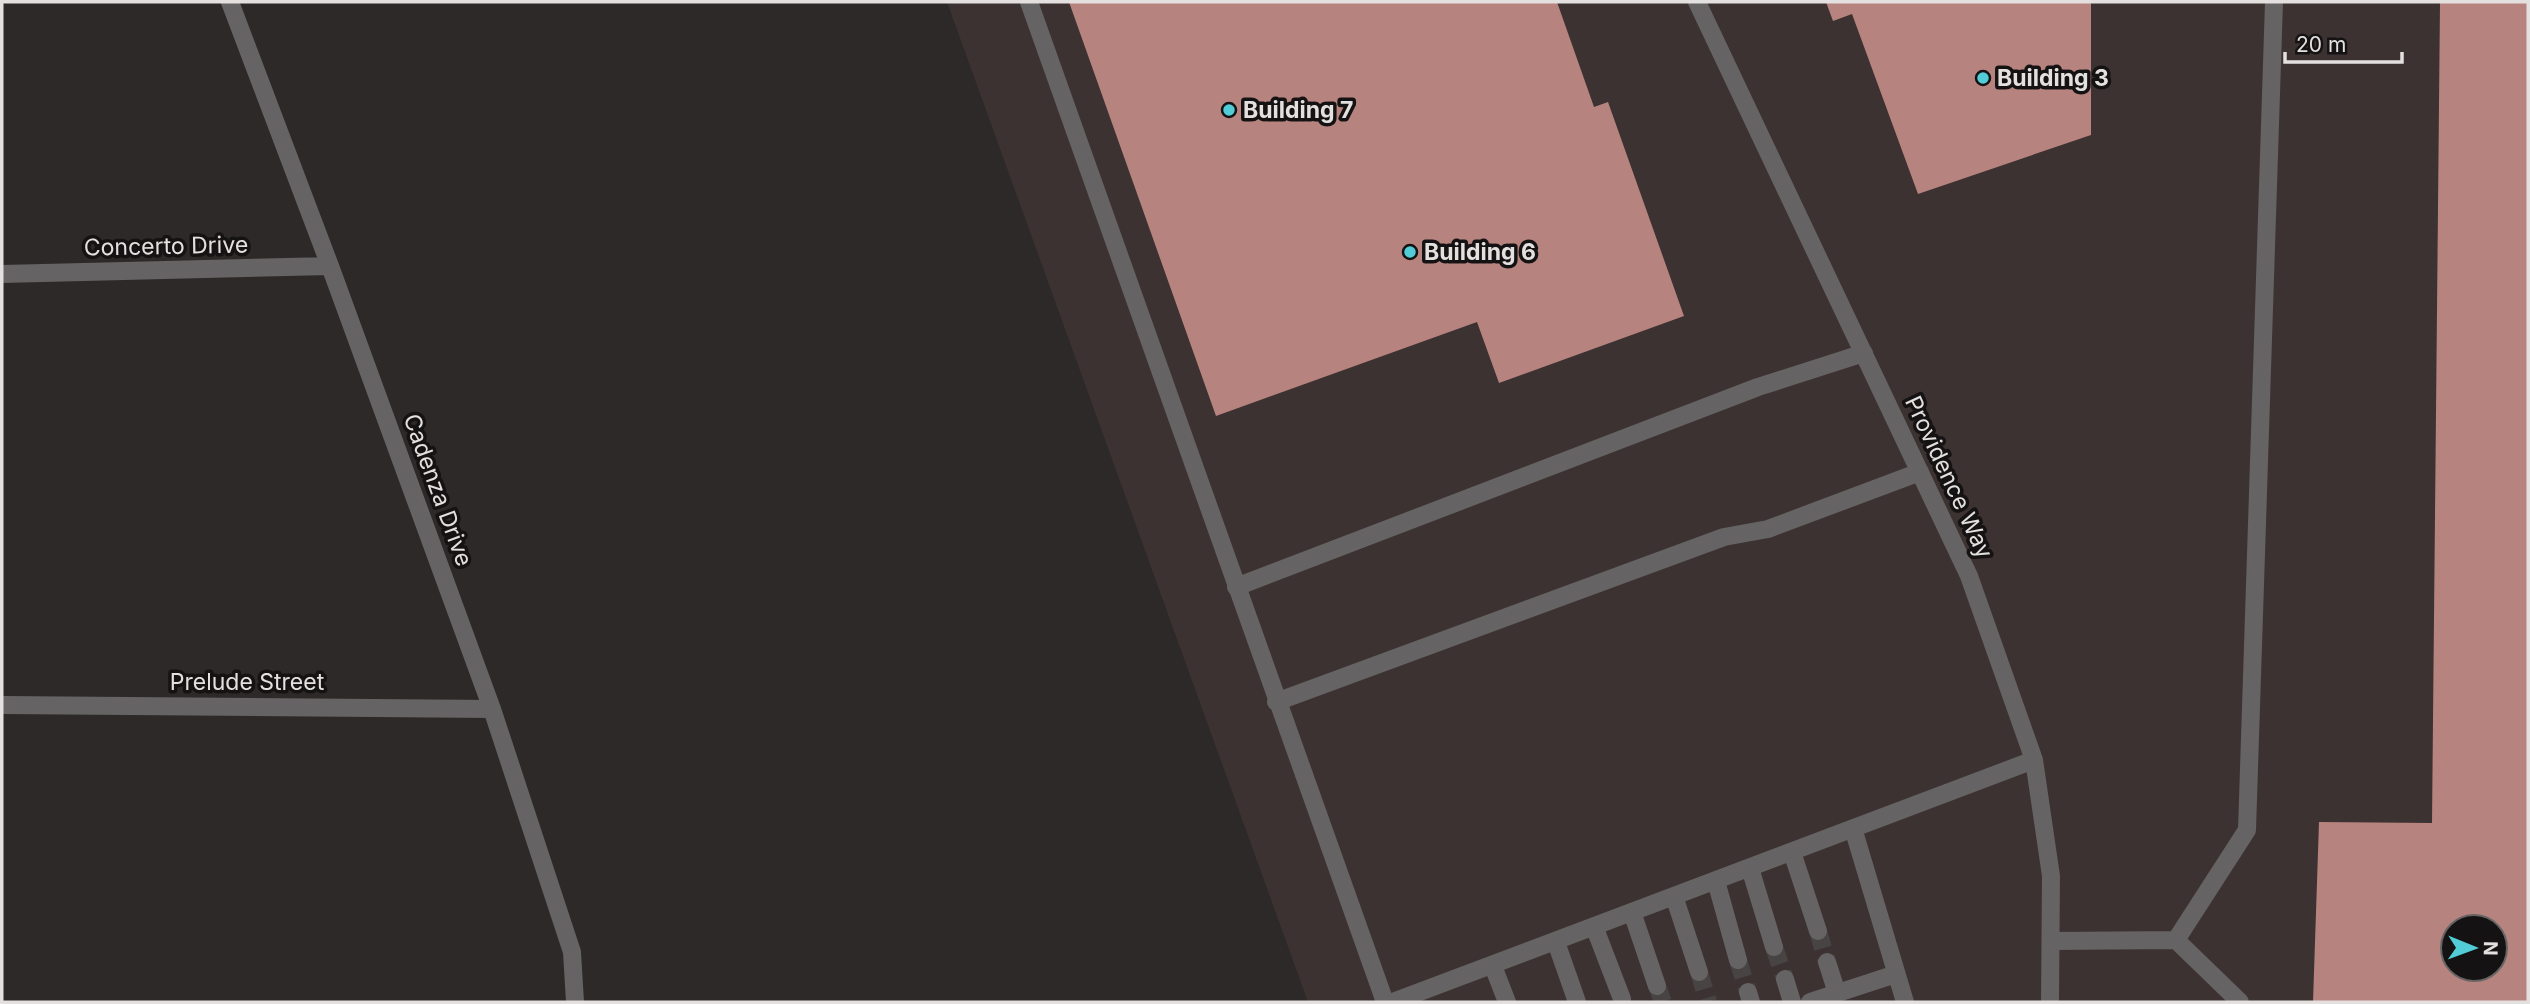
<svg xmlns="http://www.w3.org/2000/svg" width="2530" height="1004" font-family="Inter,sans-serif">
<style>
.built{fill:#3c3231;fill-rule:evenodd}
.building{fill:#b7837f;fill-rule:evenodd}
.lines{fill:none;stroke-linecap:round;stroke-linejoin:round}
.minor-tunnel{stroke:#484444;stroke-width:18;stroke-dasharray:18 9;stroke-linecap:butt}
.minor{stroke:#656363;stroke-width:18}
.poi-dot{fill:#52ccd6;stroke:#141212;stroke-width:2.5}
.labels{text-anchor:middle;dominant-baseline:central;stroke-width:7;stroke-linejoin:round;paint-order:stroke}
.poi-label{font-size:23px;font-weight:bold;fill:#e4e0e0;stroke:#141212;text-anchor:start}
.street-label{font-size:23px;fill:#e4e0e0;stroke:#141212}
</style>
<rect width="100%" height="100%" fill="#2d2928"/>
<!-- built -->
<path class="built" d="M947,2H2528V1002H1308ZM2453,927H2495V969H2453Z"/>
<!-- building -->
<path class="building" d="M1069,2H1557L1594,107L1608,102L1684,316L1499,383L1477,322L1216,416Z
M1826,2H2091V135L1918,194L1852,14L1833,21Z
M2440,2H2528V1002H2313L2319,822L2432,823ZM2453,927H2495V969H2453Z"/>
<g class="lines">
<!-- minor-tunnel -->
<path class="minor-tunnel" d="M1818,931L1827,962
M1774,947L1785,979
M1738,960L1748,992
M1699,972L1708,1002
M1657,986L1663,1002"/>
<!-- minor -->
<path class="minor" d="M230,2L330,266L492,709L572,952L575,1002
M1029,2L1385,1002
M1697,2L1969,576L2034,760L2051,876L2050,1002
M2,274L330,266
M1236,587L1758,387L1864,353
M1276,702L1724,537L1768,529L1920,472
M2,705L492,709
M1853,828L1905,1002
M1792,852L1818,931
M1750,868L1774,947
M1716,881L1738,960
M1674,896L1699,972
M1632,912L1657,986
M1594,926L1622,999
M2176,940L2247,830L2274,2
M2051,941L2176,940L2240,1002
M1556,942L1577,1002
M1827,962L1837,993
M1493,966L1507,1002
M1785,979L1792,1002
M1748,992L1751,1002
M1393,1002L2034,760
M1810,1002L1896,974"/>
</g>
<!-- markers -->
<g class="poi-dot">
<circle cx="1983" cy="78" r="7"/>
<circle cx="1229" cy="110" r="7"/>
<circle cx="1410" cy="252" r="7"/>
</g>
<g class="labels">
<!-- poi labels -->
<g class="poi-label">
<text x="1997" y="78">Building 3</text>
<text x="1243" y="110">Building 7</text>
<text x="1424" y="252">Building 6</text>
</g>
<!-- street labels -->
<g class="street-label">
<text transform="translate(166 246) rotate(-1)">Concerto Drive</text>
<text transform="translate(1949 477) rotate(65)">Providence Way</text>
<text transform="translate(438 490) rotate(70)">Cadenza Drive</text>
<text x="247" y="682">Prelude Street</text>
</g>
</g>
<!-- border -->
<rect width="2530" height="1004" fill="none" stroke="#e4e0e0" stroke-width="7"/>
<!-- north arrow -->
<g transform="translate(2474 948) rotate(91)"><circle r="33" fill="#141212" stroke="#676464" stroke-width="2"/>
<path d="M0-5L12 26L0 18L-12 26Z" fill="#52ccd6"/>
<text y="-10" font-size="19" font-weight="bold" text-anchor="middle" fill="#e4e0e0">N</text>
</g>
<!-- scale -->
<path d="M2285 52v10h117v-10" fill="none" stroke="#e4e0e0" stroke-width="3.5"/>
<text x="2296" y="52" font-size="21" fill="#e4e0e0" stroke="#141212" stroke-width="5" paint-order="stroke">20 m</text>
</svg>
